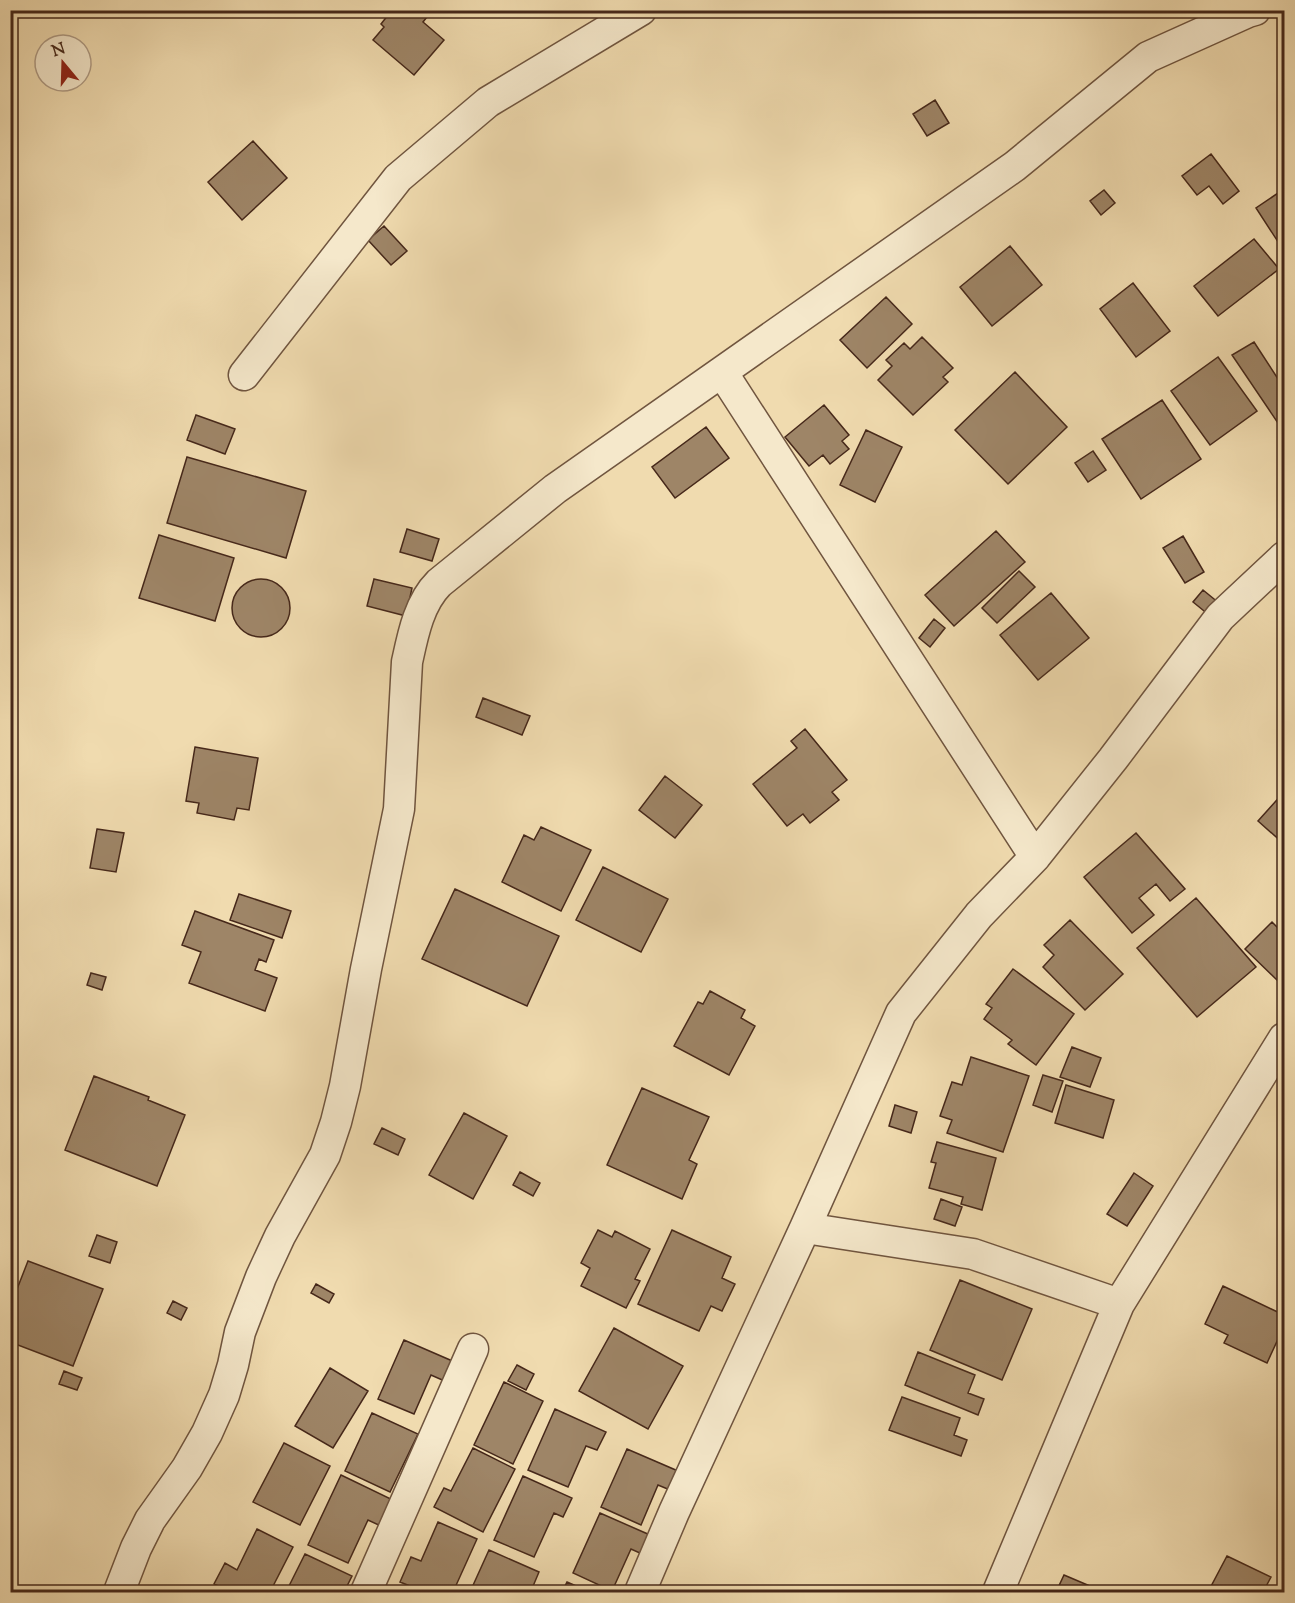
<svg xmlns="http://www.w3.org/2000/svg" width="1295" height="1603" font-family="'Sorts Mill Goudy',serif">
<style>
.building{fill:#9e8567;stroke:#46281a;stroke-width:1.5}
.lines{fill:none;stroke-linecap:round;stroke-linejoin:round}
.minor-casing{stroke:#70553f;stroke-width:33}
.minor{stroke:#f5e8cb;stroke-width:30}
</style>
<rect width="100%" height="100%" fill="#f0dbaf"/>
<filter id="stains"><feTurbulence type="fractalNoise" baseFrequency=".00333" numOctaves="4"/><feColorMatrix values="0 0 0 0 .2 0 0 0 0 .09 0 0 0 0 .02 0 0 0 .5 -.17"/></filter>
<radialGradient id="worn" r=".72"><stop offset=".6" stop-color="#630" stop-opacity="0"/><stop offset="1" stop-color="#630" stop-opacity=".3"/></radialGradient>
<!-- building -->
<path class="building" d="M392,10H429L431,12L423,22L444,40L414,75L373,40L384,27L381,24Z
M935,100L949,123L927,136L913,114Z
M253,141L287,178L242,220L208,182Z
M1211,154L1239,191L1223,204L1209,186L1197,195L1182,176Z
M1284,189V251L1256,208Z
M1104,190L1115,203L1101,215L1090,201Z
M384,226L407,251L391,265L368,240Z
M1254,239L1279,269L1218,316L1194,286Z
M1010,246L1042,285L992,326L960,287Z
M1133,283L1170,331L1136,357L1100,309Z
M886,297L912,324L867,368L840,340Z
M922,337L953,368L943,377L948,382L913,415L878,380L892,366L886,360L904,343L910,349Z
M1254,342L1284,388V428L1282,429L1232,355Z
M1218,357L1257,411L1210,445L1171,391Z
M1015,372L1067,427L1008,484L955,430Z
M1162,400L1201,459L1141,499L1102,439Z
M824,405L849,435L842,441L849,449L830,464L823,455L809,466L785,437Z
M196,415L235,429L225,454L187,440Z
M706,427L729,458L675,498L652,467Z
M866,430L902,447L875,502L840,485Z
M1093,451L1106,470L1088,482L1075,463Z
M187,457L306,491L286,558L167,523Z
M407,529L439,539L432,561L400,552Z
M996,531L1025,562L954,626L925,595Z
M159,535L234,558L215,621L139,598Z
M1183,536L1204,572L1185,583L1163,548Z
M1019,571L1035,587L997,623L982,608Z
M374,579L412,588L406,616L367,606Z
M232 608a29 29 0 1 1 58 0a29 29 0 1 1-58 0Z
M1203,590L1219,603L1209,615L1193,602Z
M1051,593L1089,638L1038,680L1000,635Z
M934,619L945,628L930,647L919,638Z
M483,698L530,716L522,735L476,717Z
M805,729L847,780L832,792L839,800L810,823L803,814L787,826L753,784L797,748L791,741Z
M195,747L258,758L249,810L237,808L234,820L197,813L199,803L186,801Z
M665,776L702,805L675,838L639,810Z
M1284,792V844L1258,821Z
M541,827L591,850L561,911L502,882L524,835L534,840Z
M97,829L124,833L116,872L90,868Z
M1136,833L1185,889L1170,901L1156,884L1139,898L1154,915L1132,933L1084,877Z
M603,867L668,899L641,952L576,920Z
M455,889L559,936L527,1006L422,959Z
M239,894L291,911L282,938L230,920Z
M1196,898L1256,967L1197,1017L1137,948Z
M195,911L274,940L266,962L259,959L255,970L277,978L265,1011L189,983L201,952L182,945Z
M1070,920L1123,974L1085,1010L1043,967L1054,955L1044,945Z
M1272,922L1284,934V975L1278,981L1245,949Z
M1013,969L1074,1014L1036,1065L1008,1044L1012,1040L984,1019L992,1008L986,1004Z
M91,973L106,977L102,990L87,985Z
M710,991L745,1010L741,1018L755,1026L729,1075L674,1046L698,1002L703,1004Z
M1072,1047L1101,1058L1090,1087L1060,1077Z
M971,1057L1029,1076L1003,1152L947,1133L952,1120L940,1116L952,1082L962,1085Z
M1043,1075L1063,1081L1052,1112L1033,1105Z
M94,1076L149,1097L148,1100L185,1115L157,1186L65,1150Z
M1066,1085L1114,1100L1103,1138L1055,1123Z
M642,1088L709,1117L689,1160L697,1164L682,1199L607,1165Z
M895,1105L917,1112L911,1133L889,1126Z
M464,1113L507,1136L473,1199L429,1175Z
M382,1128L405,1139L398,1155L374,1144Z
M937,1142L996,1158L982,1210L961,1204L963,1197L929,1188L936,1163L931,1162Z
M520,1172L540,1183L533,1196L513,1185Z
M1134,1173L1153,1186L1127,1226L1107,1214Z
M941,1199L962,1207L955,1226L934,1219Z
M598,1230L612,1237L615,1231L650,1249L635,1279L640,1281L626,1308L581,1286L590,1268L581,1263Z
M672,1230L731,1257L722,1278L735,1284L722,1311L711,1306L699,1331L638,1304Z
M97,1235L117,1242L110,1263L89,1256Z
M28,1261L103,1289L73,1366L10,1342V1307Z
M960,1280L1032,1309L1002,1380L930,1350Z
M316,1284L334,1294L329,1303L311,1293Z
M1223,1286L1284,1315V1326L1267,1363L1224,1343L1228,1335L1205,1324Z
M173,1301L187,1308L181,1320L167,1313Z
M614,1328L683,1366L648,1429L579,1391Z
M404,1340L457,1363L449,1383L431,1375L414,1414L378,1399Z
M918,1352L975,1375L968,1393L984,1399L978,1415L905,1385Z
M517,1365L534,1374L526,1390L508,1381Z
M330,1368L368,1391L333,1448L295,1426Z
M64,1371L82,1378L77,1390L59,1384Z
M504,1382L543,1401L513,1464L474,1445Z
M902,1397L960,1418L954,1435L967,1440L961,1456L889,1430Z
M555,1409L606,1432L597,1450L586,1446L568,1487L528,1470Z
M372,1413L418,1434L390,1492L345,1471Z
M284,1443L330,1466L300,1525L253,1502Z
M473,1448L515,1469L483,1532L434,1507L444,1488L451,1491Z
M627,1449L678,1471L670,1490L658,1485L641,1525L601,1507Z
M341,1475L395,1501L383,1527L368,1520L348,1563L308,1545Z
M523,1476L572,1498L563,1517L554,1513L534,1557L494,1540Z
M600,1513L650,1535L642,1554L631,1549L612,1591L573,1573Z
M438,1522L477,1539L453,1592H425L400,1582L411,1557L421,1561Z
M257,1529L293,1547L270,1592H231L214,1584L225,1563L237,1570Z
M489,1550L539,1572L531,1591L520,1586L517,1592H470Z
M305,1554L352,1576L344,1592H286Z
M1227,1556L1271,1577L1263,1592H1208Z
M1064,1575L1104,1592H1047L1048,1588L1056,1592Z
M567,1582L590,1592H562Z"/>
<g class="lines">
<defs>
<path id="minor" d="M722,372L1035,857
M244,375L398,178L488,102L641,10
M805,1228L973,1254L1119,1304
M119,1592L136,1548L150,1520L187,1468L207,1433L224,1395L233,1365L240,1332L261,1277L280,1236L325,1155L336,1122L345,1086L366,969L399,809L407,662C413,634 419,603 439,583L555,489L1015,166L1148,57L1248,12L1255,10
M366,1592L473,1349
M640,1592L674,1512L805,1228L901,1013L979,915L1035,857L1113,759L1220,617L1284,557
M998,1592L1119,1304L1284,1038"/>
</defs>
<!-- minor casing -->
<use href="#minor" class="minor-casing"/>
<!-- minor -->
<use href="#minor" class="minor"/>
</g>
<!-- margin -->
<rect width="1295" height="1603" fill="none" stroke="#f0dbaf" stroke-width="36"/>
<rect x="12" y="12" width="1271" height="1579" fill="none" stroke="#46281a" stroke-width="3"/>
<rect x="18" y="18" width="1259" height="1567" fill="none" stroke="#46281a" stroke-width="1.5"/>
<!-- north arrow -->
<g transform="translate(63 63) rotate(341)"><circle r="28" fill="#f5e8cb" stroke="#af9b84" stroke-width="1.5"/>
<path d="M0-4.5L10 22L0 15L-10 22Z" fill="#8f2418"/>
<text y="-9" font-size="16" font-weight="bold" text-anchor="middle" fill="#46281a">N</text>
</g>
<rect width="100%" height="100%" filter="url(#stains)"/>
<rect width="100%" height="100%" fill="url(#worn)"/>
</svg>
